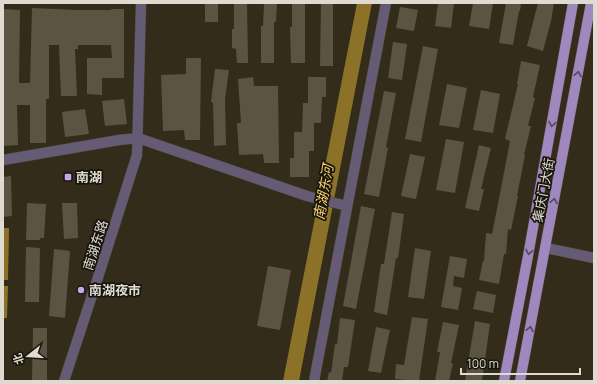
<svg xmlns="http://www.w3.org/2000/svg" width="597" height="384" font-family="Manrope,'Noto Sans SC',sans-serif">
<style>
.water{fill:#8c7129}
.building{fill:#5c5442}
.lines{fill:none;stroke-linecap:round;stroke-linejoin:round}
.minor-casing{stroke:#4f4838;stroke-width:11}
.major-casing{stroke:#4f4838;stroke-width:11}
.minor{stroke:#665b75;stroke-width:10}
.major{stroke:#9f88bd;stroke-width:10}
.oneway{stroke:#55495c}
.poi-dot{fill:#c7a6ef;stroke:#18150d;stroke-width:1.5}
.labels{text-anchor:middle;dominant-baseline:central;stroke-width:3.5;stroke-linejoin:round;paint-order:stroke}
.poi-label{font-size:13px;font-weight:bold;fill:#e0dbd1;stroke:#18150d;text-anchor:start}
.street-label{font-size:13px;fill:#e0dbd1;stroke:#18150d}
.water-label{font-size:14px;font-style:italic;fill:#f9d26f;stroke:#18150d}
</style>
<rect width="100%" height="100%" fill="#332c1b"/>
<!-- water -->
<path class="water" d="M357,3H372L299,381H283Z
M3,228H9L8,280H3Z
M3,286H8L7,318H3Z"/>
<!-- building -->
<path class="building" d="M205,3H218V22H205Z
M234,3H247L248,63H237L236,49L232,48V29H234Z
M264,3H277L276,22H274V63H261V26H263Z
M292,3H305V63H291L290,27H292Z
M321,3H333V66H320Z
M438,3H454L451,28L435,26Z
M473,3H493L489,29L469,26Z
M506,3H521L520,11H519L513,45L499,43Z
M538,3H554L551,21L543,51L527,46Z
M400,7L418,10L414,31L396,28Z
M32,8L78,10H111V9H124V78H102V95L87,94V58H112L111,45H78V49H75L77,96H61L59,45H49V99H46V143H30V105H17L18,145L4,146L3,9L20,10L19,83H30Z
M393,42L407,44L402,80L388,78Z
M423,46L438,49L421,142L405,139Z
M186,58H201L200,140H185L184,130L163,131L161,75L186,74Z
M521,61L540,65L533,97L535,98L528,126H531L524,155H525L517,196H518L511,230L508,229L506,254H504L499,284L479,280L483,261H484L486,233L492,234L502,183L510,141L505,139L518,84H517Z
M215,69L229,70L225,99L226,145L214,146L213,103L211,102Z
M253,77L254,86H278L279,163H264L263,154L239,155L237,123H241L238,79Z
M308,77H326V97H322L321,123H314V151H309V177H290V158H294V132H302L303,103H308Z
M447,84L467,88L459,128L439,125Z
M481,90L500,94L493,133L473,130Z
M384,91L396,93L386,147L388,148L379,197L364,194Z
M124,99L127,124L105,126L102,101Z
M85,109L89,134L65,137L62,112Z
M446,139L464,142L455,193L436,190Z
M479,145L491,148L481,189H484L479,211L465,208Z
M410,154L425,157L416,199L401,196Z
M11,176L12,216L3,217V177Z
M27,203L46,204L44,238H40V240H26Z
M62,203H77L78,238L64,239Z
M361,206L375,209L356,309L343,306Z
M392,212L404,214L398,258H396L387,315L374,312L381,264H384Z
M26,247L40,248L39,302H25Z
M415,248L431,251L424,299L408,297Z
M54,249L70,251L65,318L49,316Z
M450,256L467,259L464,278L454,276L453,286L462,288L458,310L441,307Z
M268,266L291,270L280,330L257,326Z
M477,291L496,295L493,313L473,309Z
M412,317L428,319L419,381L395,379L396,364L404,365Z
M340,318L355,320L348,367H344L342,381H327L329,372L331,373L335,344H337Z
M475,321L490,324L482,381H465Z
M443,322L459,325L451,363H453L449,381H435L440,352H437Z
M376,327L390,330L381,373L368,371Z
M33,328H47V381H32Z"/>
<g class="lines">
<defs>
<path id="minor" d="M3,160L119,140L138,138L307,196L347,206
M546,248L594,258
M64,381L101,268L137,155L141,3
M314,381L386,3"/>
<path id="major" d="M504,381L528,256L573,3
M520,381L591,3"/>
</defs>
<!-- minor casing -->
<use href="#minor" class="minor-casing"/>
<!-- major casing -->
<use href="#major" class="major-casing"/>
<!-- minor -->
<use href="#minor" class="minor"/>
<!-- major -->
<use href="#major" class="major"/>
</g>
<!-- one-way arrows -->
<defs><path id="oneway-chevron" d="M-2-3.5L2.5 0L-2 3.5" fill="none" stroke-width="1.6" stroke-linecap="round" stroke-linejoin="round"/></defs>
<g class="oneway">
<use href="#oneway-chevron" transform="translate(578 74) rotate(-79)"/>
<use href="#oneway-chevron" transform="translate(552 124) rotate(100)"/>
<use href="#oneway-chevron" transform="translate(554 201) rotate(-79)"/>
<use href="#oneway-chevron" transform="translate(529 252) rotate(100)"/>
<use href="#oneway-chevron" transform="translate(530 329) rotate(-79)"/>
</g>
<!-- markers -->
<g class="poi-dot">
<rect x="64" y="173" width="8" height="8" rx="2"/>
<circle cx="81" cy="290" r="4"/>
</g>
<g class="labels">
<!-- poi labels -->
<g class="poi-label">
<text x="76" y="177">南湖</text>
<text x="89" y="290">南湖夜市</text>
</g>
<!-- street labels -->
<g class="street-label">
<text transform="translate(543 190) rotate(-79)">集庆门大街</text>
<text transform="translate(95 245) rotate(-72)">南湖东路</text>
</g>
<!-- water labels -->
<g class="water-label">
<text transform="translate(323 192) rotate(-80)">南湖东河</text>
</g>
</g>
<!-- border -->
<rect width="597" height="384" fill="none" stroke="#e0dbd1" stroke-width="8"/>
<!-- north arrow -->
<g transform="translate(28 356) rotate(253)" stroke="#18150d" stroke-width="3" paint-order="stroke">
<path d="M0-3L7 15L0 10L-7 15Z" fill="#e0dbd1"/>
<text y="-6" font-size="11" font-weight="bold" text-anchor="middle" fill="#e0dbd1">北</text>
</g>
<!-- scale -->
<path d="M461 368v6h119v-6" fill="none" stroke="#e0dbd1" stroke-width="2"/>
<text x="467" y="368" font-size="12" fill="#e0dbd1" stroke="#18150d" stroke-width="3" paint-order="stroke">100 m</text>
</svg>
